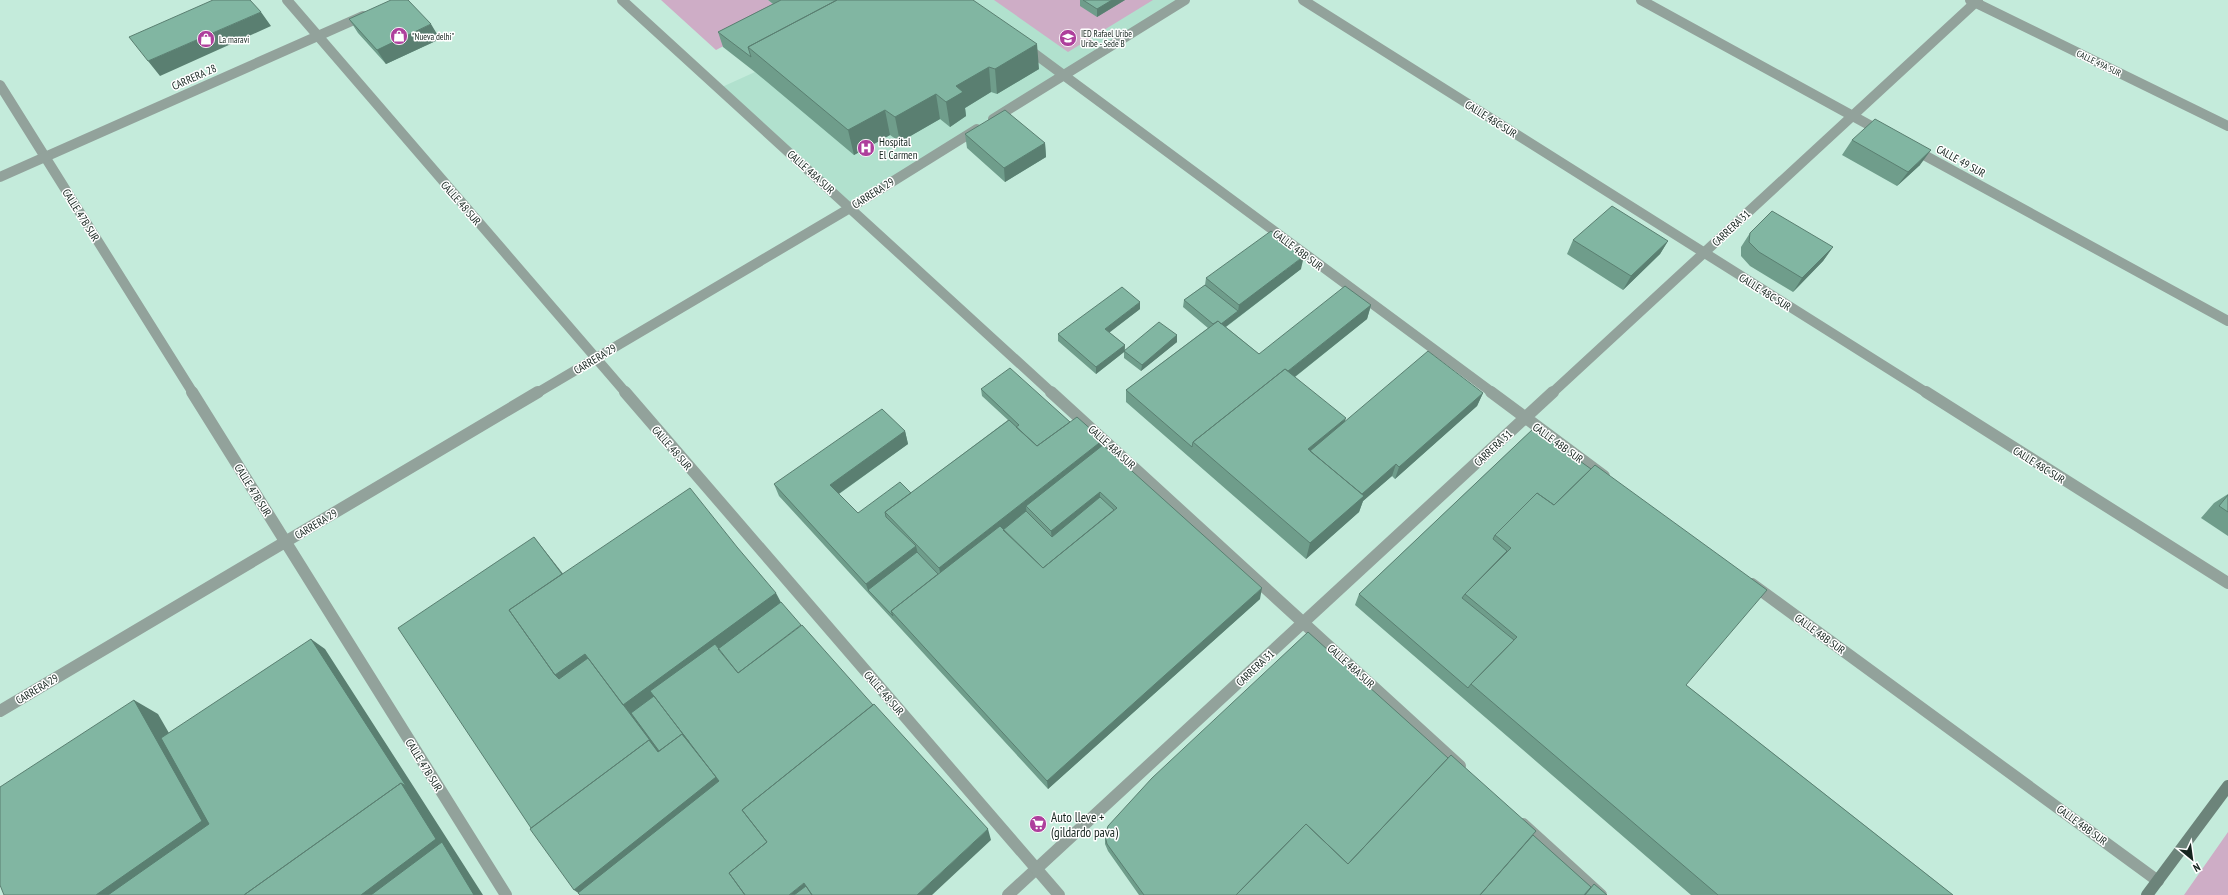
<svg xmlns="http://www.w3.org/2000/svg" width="2228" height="895" font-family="'PT Sans Narrow',sans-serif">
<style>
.built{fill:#b1e1ce}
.green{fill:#ceadc6}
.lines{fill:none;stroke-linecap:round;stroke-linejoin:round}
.minor-far1{stroke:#92a29b;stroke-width:10}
.minor{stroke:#92a29b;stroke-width:12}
.tertiary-far1{stroke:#92a29b;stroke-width:10}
.tertiary{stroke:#92a29b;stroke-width:12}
.secondary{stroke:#6c847a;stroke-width:12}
.wall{fill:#6f9d8b}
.shaded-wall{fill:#5a7f71}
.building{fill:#81b6a2;stroke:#5a7f71}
.labels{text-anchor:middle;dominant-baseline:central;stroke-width:3;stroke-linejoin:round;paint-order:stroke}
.far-poi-label{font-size:9px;fill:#16251f;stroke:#fff;text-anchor:start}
.far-street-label{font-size:9px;fill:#16251f;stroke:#fff}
.street-label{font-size:11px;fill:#16251f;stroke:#fff}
.poi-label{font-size:11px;fill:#16251f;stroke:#fff;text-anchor:start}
.near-poi-label{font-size:13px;fill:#16251f;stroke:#fff;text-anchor:start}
</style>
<rect width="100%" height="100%" fill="#c4ebdb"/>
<!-- built -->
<path class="built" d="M889,0H1185L850,208L722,87L755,72Z"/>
<!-- green -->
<path class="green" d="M661,0H768L785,14L716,50Z
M994,0H1153L1068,52Z
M2228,832V895H2184Z"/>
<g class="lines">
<!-- minor-far1 -->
<path class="minor-far1" d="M622,0L1052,393
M1641,0L1882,132
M1970,0L2228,126
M1027,48L1493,393
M0,85L193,393
M993,119L1185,0
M1913,149L2228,321
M537,393L850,208L977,129
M1552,393L1978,0"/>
<!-- minor -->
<path class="minor" d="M192,392L506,895
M1051,392L1460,766
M1491,392L1604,476
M1752,584L2158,881
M0,711L538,392
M1523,824L1601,895
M1008,895L1553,392"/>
<!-- tertiary-far1 -->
<path class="tertiary-far1" d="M287,0L626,393
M1303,0L1927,393
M0,177L363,16"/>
<!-- tertiary -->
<path class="tertiary" d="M625,392L1059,895
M1926,392L2228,583"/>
<!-- secondary -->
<path class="secondary" d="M2147,895L2228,786"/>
</g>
<!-- wall -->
<path class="wall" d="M768,0H973L1039,69L997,94L991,92L965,108L966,116L950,127L940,119L900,142L890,135L854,155L755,72L723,47L718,32L773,4Z
M1080,0H1125L1097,17L1080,6Z
M349,19L440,39L386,64L358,33Z
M965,134L1045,143L1046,157L1005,182L967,148Z
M1852,140L1920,165L1897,186L1842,155Z
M1750,233L1833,247L1823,261L1793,292L1750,266L1741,256V247Z
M1573,240L1668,241L1660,254L1623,290L1567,254Z
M1301,269L1226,327L1259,354L1371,305L1367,319L1295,377L1344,422L1483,393L1477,406L1395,479L1392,476L1363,501L1359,512L1306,559L1126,402V390L1208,328L1183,307L1184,300L1205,285L1206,278Z
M1140,309L1109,332L1125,345V350L1177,335V342L1141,371L1124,358V352L1096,374L1058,341V334Z
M981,389L1070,422L1103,445L1260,599L1048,789L779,496L774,484L905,431L908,444L839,494L858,513L911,493L1008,420L982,396Z
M1534,428L1686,685L1953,895H1691L1355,605L1359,594Z
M2228,494V536L2201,518L2214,503Z
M1533,835L1591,887L1594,884L1607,895H1139L1108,851L1105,844V836Z"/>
<!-- shaded-wall -->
<path class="shaded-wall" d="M1112,0H1125L1097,17V9Z
M261,12L271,26L160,76L148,61Z
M431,24L440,39L386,64L377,50Z
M1037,44L1039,69L997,94L995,69Z
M989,67L991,92L965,108L966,116L950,127L946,102L956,86Z
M936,94L940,119L900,142L895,117Z
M885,110L890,135L854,155L848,130Z
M1045,143L1046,157L1005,182L1004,168Z
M1931,150L1920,165L1897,186L1908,172Z
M1668,241L1660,254L1623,290L1631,276Z
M1833,247L1823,261L1793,292L1802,278Z
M1304,256L1301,269L1237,318L1239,305Z
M1140,302V309L1105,336V329Z
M1371,305L1367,319L1203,450L1196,445Z
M1238,311L1237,318L1216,334L1217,327Z
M1177,335V342L1141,371L1142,365Z
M1125,345L1124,352L1096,374V367Z
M1483,393L1477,406L1395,479L1399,467Z
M1346,418L1341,435L1313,459L1308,449Z
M905,431L908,444L834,497L830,485Z
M1103,440V458L1026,506L1027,518L943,584L939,568Z
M1396,464L1392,476L1363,501L1359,512L1306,559L1310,543L1358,497Z
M1100,492V504L1052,543L1051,531Z
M534,537L575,589L585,654L776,593L784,608L726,789L581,895L574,890L670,764L569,689L555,675Z
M916,546L919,558L868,590L866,584Z
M1262,588L1260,599L1048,789L1047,781Z
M311,639L325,649L419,795L483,895H361Z
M134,700L158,714L226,832L137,895H96Z
M988,829L991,840L932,895H917Z
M804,883L812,892L809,895H789Z"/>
<!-- building -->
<path class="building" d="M213,0H250L261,12L148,61L129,37Z
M391,0H408L431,24L377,50L349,19Z
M781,0H837L748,47L751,57L718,32Z
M837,0H973L1037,44L995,69L989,67L956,86L963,92L946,102L936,94L895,117L885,110L848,130L748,47Z
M1083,0H1112L1097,9Z
M1005,110L1045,143L1004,168L965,134Z
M1875,119L1931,150L1908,172L1852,140Z
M1612,206L1668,241L1631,276L1573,240Z
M1772,211L1833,247L1802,278L1759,252L1749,242L1750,233Z
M1271,231L1304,256L1239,305L1206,278Z
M1205,285L1238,311L1221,324L1218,321L1213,324L1184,300Z
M1345,286L1371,305L1288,371L1285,369L1193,442L1192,447L1126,390L1218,321L1259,354Z
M1122,287L1140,302L1105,329L1125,345L1096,367L1058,334Z
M1159,322L1177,335L1142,365L1124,351Z
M1428,351L1483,393L1399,467L1396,464L1362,494L1310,451Z
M1010,368L1070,422L1037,446L1016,427L1019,425L981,389Z
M1285,369L1346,418L1308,449L1364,496L1310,543L1193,442Z
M882,409L905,431L830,485L858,513L900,482L911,493L885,512L886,517L916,546L866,584L774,484Z
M1077,417L1103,440L939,568L885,512L1009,420L1037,446Z
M1534,428L1591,469L1554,505L1537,493L1495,535L1493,539L1507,551L1465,594L1462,598L1514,640L1471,684L1468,688L1359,594Z
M1103,445L1262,588L1047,781L891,611L1000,526L1043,568L1117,508L1100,492L1051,531L1026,506Z
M1595,465L1767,590L1686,685L1953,895H1718L1471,684L1517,637L1465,594L1511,548L1495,535L1537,493L1554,505Z
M690,488L737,547L776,593L623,705L585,654L555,675L509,610Z
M2228,495V512L2219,506Z
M1100,497L1114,510L1043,568L1003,530L1026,511L1052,537Z
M534,537L562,574L509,610L555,675L559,679L588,658L652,743L649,740L531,828L398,628Z
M917,552L938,574L891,611L893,616L868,590Z
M781,602L801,625L738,673L718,649Z
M802,625L873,705L742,810L767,842L729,873L745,895H580L578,893L719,781L650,691L715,644L738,673Z
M1308,632L1448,758L1348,864L1306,824L1236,895H1144L1107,844L1105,836L1108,826L1152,778Z
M311,639L406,786L401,783L244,895H108L209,824L161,738Z
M654,696L689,742L682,734L659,751L631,713Z
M134,700L202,821L96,895H4L0,885V787Z
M874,704L988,829L917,895H812L804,883L789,895H745L729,873L767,842L742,810Z
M682,734L716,777L574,890L530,829L649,740L658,752Z
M1451,755L1536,831L1480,895H1236L1306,824L1348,864Z
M401,783L436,839L361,895H244Z
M1533,835L1591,887L1584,895H1480Z
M442,842L474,895H371Z
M1594,884L1607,895H1585Z
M806,886L812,895H794Z"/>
<!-- icons -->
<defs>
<symbol id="shop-disc" viewBox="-11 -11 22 22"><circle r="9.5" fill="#ae3f9c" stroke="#fff"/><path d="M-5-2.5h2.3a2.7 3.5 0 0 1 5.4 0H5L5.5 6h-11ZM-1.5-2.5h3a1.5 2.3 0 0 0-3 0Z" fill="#fff"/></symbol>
<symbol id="school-disc" viewBox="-11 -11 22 22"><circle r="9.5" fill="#ae3f9c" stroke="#fff"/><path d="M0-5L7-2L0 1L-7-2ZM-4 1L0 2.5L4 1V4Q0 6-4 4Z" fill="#fff"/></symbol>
<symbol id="hospital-disc" viewBox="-11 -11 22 22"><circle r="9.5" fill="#ae3f9c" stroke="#fff"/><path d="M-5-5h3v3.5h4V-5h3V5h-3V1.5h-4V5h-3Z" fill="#fff"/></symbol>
<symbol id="supermarket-disc" viewBox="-11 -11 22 22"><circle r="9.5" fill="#ae3f9c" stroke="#fff"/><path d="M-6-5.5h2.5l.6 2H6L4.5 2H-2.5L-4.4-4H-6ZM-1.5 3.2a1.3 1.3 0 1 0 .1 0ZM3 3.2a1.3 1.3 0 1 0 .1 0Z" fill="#fff"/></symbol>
</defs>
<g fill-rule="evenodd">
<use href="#shop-disc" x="389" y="26" width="20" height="20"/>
<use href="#school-disc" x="1058" y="28" width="20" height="20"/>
<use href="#shop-disc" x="196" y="29" width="20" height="20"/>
<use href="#hospital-disc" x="856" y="138" width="20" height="20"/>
<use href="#supermarket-disc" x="1028" y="814" width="20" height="20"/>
</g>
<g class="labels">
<!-- far-poi labels -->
<g class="far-poi-label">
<text x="1081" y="33">IED Rafael Uribe<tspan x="1081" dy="10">Uribe - Sede B</tspan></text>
<text x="412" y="36">"Nueva delhi"</text>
<text x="219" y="39">La maravi</text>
</g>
<!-- far-street labels -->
<g class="far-street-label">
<text transform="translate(2099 63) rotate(26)">CALLE 49A SUR</text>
</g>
<!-- street labels -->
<g class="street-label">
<text transform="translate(194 77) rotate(-24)">CARRERA 28</text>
<text transform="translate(1491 119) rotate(32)">CALLE 48C SUR</text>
<text transform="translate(1961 161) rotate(29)">CALLE 49 SUR</text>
<text transform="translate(811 172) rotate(42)">CALLE 48A SUR</text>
<text transform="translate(873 193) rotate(-32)">CARRERA 29</text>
<text transform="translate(461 203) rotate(49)">CALLE 48 SUR</text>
<text transform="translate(81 215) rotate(58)">CALLE 47B SUR</text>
<text transform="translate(1731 228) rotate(-43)">CARRERA 31</text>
<text transform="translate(1298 250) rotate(37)">CALLE 48B SUR</text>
<text transform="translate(1765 292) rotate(32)">CALLE 48C SUR</text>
<text transform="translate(595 359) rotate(-31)">CARRERA 29</text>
<text transform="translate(1558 443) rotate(36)">CALLE 48B SUR</text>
<text transform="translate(1112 447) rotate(42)">CALLE 48A SUR</text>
<text transform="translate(672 448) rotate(49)">CALLE 48 SUR</text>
<text transform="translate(1493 448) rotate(-43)">CARRERA 31</text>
<text transform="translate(2039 465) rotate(32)">CALLE 48C SUR</text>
<text transform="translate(253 490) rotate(58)">CALLE 47B SUR</text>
<text transform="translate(316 524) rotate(-31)">CARRERA 29</text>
<text transform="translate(1820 634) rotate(36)">CALLE 48B SUR</text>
<text transform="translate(1351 666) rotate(42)">CALLE 48A SUR</text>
<text transform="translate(1255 668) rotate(-43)">CARRERA 31</text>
<text transform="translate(37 689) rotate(-31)">CARRERA 29</text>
<text transform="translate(884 693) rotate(49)">CALLE 48 SUR</text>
<text transform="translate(424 765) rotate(58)">CALLE 47B SUR</text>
<text transform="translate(2082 825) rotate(36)">CALLE 48B SUR</text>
</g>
<!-- poi labels -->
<g class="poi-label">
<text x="879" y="142">Hospital<tspan x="879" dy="13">El Carmen</tspan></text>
</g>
<!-- near-poi labels -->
<g class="near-poi-label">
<text x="1051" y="817">Auto lleve +<tspan x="1051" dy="15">(gildardo pava)</tspan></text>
</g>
</g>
<!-- north arrow -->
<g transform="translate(2192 859) rotate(151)" stroke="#ffffff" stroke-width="3" paint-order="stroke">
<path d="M0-3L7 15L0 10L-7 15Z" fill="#16251f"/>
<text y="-6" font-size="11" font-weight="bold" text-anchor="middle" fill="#16251f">N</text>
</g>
</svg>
